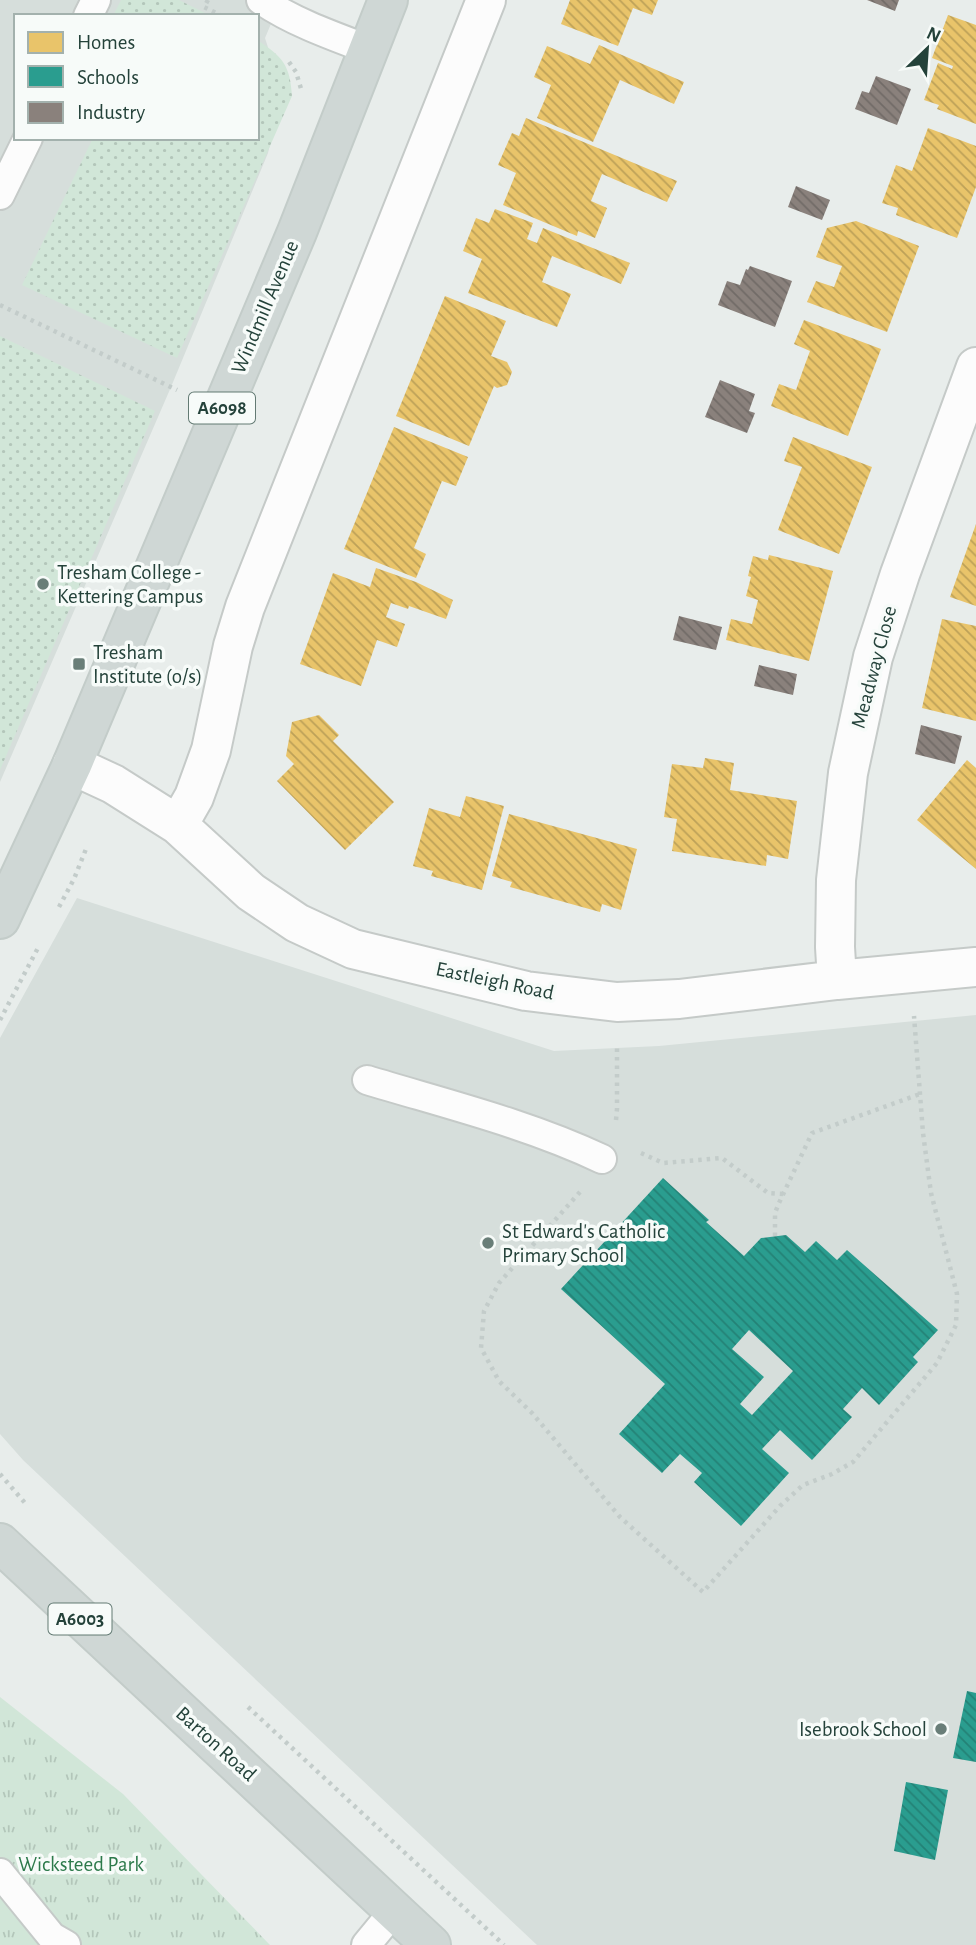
<svg xmlns="http://www.w3.org/2000/svg" width="976" height="1945" font-family="'Alegreya Sans',sans-serif">
<style>
.built{fill:#d6dedb;fill-rule:evenodd}
.grass{fill:url(#grass-dots)}
.park{fill:url(#park-tufts)}
.homes{fill:url(#homes-back-hatch)}
.schools{fill:url(#schools-back-hatch);fill-rule:evenodd}
.industry{fill:url(#industry-back-hatch)}
.lines{fill:none;stroke-linecap:round;stroke-linejoin:round}
.service-casing{stroke:#c5cac8;stroke-width:32}
.minor-casing{stroke:#c5cac8;stroke-width:42}
.primary-casing{stroke:#c3ccc9;stroke-width:42}
.path{stroke:#c3ccca;stroke-width:4.5;stroke-dasharray:3.5 5;stroke-linecap:butt}
.service{stroke:#fcfcfc;stroke-width:28}
.minor{stroke:#fcfcfc;stroke-width:38}
.primary{stroke:#cfd7d5;stroke-width:38}
.poi-dot{fill:#697e78;stroke:#f7fbf9;stroke-width:2.5}
.labels{text-anchor:middle;dominant-baseline:central;stroke-width:7;stroke-linejoin:round;paint-order:stroke}
.shield{fill:#f7fbf9;stroke:#637a73;stroke-width:2}
.shield-label{font-size:19px;font-weight:bold;fill:#24423a}
.street-label{font-size:21px;fill:#24423a;stroke:#f7fbf9}
.poi-label{font-size:21px;fill:#24423a;stroke:#f7fbf9;text-anchor:start}
.park-label{font-size:21px;fill:#2d7a4b;stroke:#f7fbf9}
</style>
<defs>
<pattern id="grass-dots" width="8" height="8" patternUnits="userSpaceOnUse" patternTransform="scale(1.75)"><rect width="8" height="8" fill="#d1e6d8"/><path d="M2 2h.1M6 6h.1" fill="none" stroke="#b3c6ba" stroke-width="1.8" stroke-linecap="round"/></pattern>
<pattern id="park-tufts" width="24" height="20" patternUnits="userSpaceOnUse" patternTransform="scale(1.75)"><rect width="24" height="20" fill="#d1e6d8"/><path d="M3 7l-1-3M5 7V3M7 7l1-3M15 17l-1-3M17 17v-4M19 17l1-3" fill="none" stroke="#b3c6ba"/></pattern>
<pattern id="homes-back-hatch" width="6" height="6" patternUnits="userSpaceOnUse" patternTransform="scale(1.75)"><rect width="6" height="6" fill="#e9c46a"/><path d="M-1 5l2 2M0 0l6 6M5-1l2 2" fill="none" stroke="#bda158"/></pattern>
<pattern id="schools-back-hatch" width="6" height="6" patternUnits="userSpaceOnUse" patternTransform="scale(1.75)"><rect width="6" height="6" fill="#2a9d8f"/><path d="M-1 5l2 2M0 0l6 6M5-1l2 2" fill="none" stroke="#248276"/></pattern>
<pattern id="industry-back-hatch" width="6" height="6" patternUnits="userSpaceOnUse" patternTransform="scale(1.75)"><rect width="6" height="6" fill="#8a817c"/><path d="M-1 5l2 2M0 0l6 6M5-1l2 2" fill="none" stroke="#716b67"/></pattern>
</defs>
<rect width="100%" height="100%" fill="#e8edeb"/>
<!-- built -->
<path class="built" d="M0,0H281L265,38L282,91L268,153L171,387L0,782ZM16,16H257V138H16Z
M77,898L554,1051L659,1046L976,1015V1945H537L23,1460L0,1434V1038Z"/>
<!-- grass -->
<path class="grass" d="M121,0H179L211,16H113Z
M257,40C283,57 290,65 292,96L177,358L22,285L93,138H257Z
M0,336L155,411L0,770Z"/>
<!-- park -->
<path class="park" d="M0,1697L123,1794L270,1945H0Z"/>
<!-- homes -->
<path class="homes" d="M570,0H658L652,15L633,8L618,46L561,24Z
M948,15L976,25V124L937,109L939,105L924,100L938,63L952,69L953,66L932,58Z
M599,45L684,82L674,104L620,80L593,142L537,118L551,85L534,77L547,46L590,64Z
M526,118L677,181L667,202L602,174L591,201L607,208L595,238L578,231L577,236L503,205L516,173L498,165L512,133L519,136Z
M928,128L976,146V187L957,238L896,215L898,208L882,203L896,165L912,171Z
M495,209L533,223L527,239L537,243L543,228L630,263L621,284L552,256L542,282L571,294L557,327L468,293L482,259L463,251L476,218L489,223Z
M856,221L919,246L887,332L807,302L816,281L834,287L842,266L816,257L827,228Z
M445,296L506,321L491,356L507,362L512,372L507,385L497,388L494,386L469,446L396,416Z
M804,320L881,349L848,436L771,406L779,384L796,390L803,370L810,351L794,344Z
M394,427L468,457L456,486L442,481L414,548L426,554L416,578L344,549Z
M793,437L872,467L839,554L778,530L802,467L784,461Z
M976,524V606L950,597Z
M769,555L833,571L809,661L726,640L731,619L752,624L758,600L746,596L751,577L748,576L753,556L768,560Z
M376,568L416,582L453,600L446,619L409,606L408,609L391,603L386,617L405,624L397,647L377,640L361,686L300,664L333,573L370,587Z
M942,619L976,626V721L922,708Z
M319,715L339,735L333,741L394,802L345,850L277,781L294,764L286,756L292,722Z
M705,758L734,763L730,790L797,801L788,859L767,855L766,866L672,851L677,819L664,817L672,764L703,768Z
M967,760L976,768V869L917,820Z
M466,796L504,806L482,890L431,876L433,871L413,866L429,808L460,817Z
M509,814L637,849L621,910L602,904L600,912L510,887L512,882L492,876Z"/>
<!-- schools -->
<path class="schools" d="M663,1178L709,1220L706,1222L744,1256L761,1238L786,1235L805,1252L816,1241L837,1260L847,1250L938,1330L913,1357L918,1362L879,1405L862,1388L843,1409L852,1417L812,1460L780,1430L762,1449L789,1473L741,1526L694,1482L702,1473L680,1454L662,1473L619,1434L665,1384L561,1289ZM749,1330L793,1371L752,1415L740,1404L764,1377L732,1349Z
M967,1691L976,1693V1762L953,1758Z
M906,1782L948,1790L935,1860L894,1851Z"/>
<!-- industry -->
<path class="industry" d="M867,0H899L895,11Z
M876,76L911,89L897,125L855,109L862,91L869,93Z
M796,186L830,200L822,220L788,207Z
M750,266L792,281L775,327L718,305L727,281L740,285L746,269L748,270Z
M720,380L755,394L749,411L755,413L747,433L705,417Z
M679,616L722,627L716,650L673,640Z
M759,665L797,674L793,695L754,686Z
M921,725L962,736L955,764L915,754Z"/>
<g class="lines">
<defs>
<path id="service" d="M261,0C293,22 333,36 370,50
M88,16L96,0
M0,195L28,138
M367,1080C446,1104 528,1124 602,1159
M0,1873L52,1937L66,1945
M366,1945L394,1911"/>
<path id="minor" d="M72,765L113,784L178,825L251,892L297,923L353,949L526,991L617,1002L679,999L837,980L976,967
M178,825L194,797L211,750L233,646L245,607L486,0
M837,980L835,947L836,880L848,773L873,657L900,574L976,367"/>
<path id="primary" d="M0,919L72,765L297,232L388,0
M0,1543L431,1945"/>
</defs>
<!-- service casing -->
<use href="#service" class="service-casing"/>
<!-- minor casing -->
<use href="#minor" class="minor-casing"/>
<!-- primary casing -->
<use href="#primary" class="primary-casing"/>
<!-- path -->
<path class="path" d="M208,0L204,7L222,16
M289,62L296,72L302,92
M0,305L177,390
M59,907L74,879L86,849
M0,1020L39,946
M616,1120L617,1109V1045
M641,1153L663,1163L722,1158L768,1193L783,1194
M580,1192L499,1283L484,1311L481,1348L499,1381L532,1413L620,1517L703,1592L780,1506L803,1485L832,1474L853,1462L937,1363L956,1325L957,1294L931,1193L923,1133L914,1016
M775,1236V1213L779,1203L812,1133L920,1094
M0,1474L25,1503
M248,1707L504,1945"/>
<!-- service -->
<use href="#service" class="service"/>
<!-- minor -->
<use href="#minor" class="minor"/>
<!-- primary -->
<use href="#primary" class="primary"/>
</g>
<!-- markers -->
<g class="poi-dot">
<circle cx="43" cy="584" r="7"/>
<rect x="72" y="657" width="14" height="14" rx="3.5"/>
<circle cx="488" cy="1243" r="7"/>
<circle cx="941" cy="1729" r="7"/>
</g>
<g class="labels">
<!-- shield labels -->
<g class="shield">
<rect x="189" y="392.5" width="66" height="31" rx="5"/>
<rect x="48.5" y="1603.5" width="63" height="31" rx="5"/>
</g>
<g class="shield-label">
<text x="222" y="408">A6098</text>
<text x="80" y="1619">A6003</text>
</g>
<!-- street labels -->
<g class="street-label">
<text transform="translate(265 307) rotate(-67)">Windmill Avenue</text>
<text transform="translate(874 667) rotate(-75)">Meadway Close</text>
<text transform="translate(495 981) rotate(12)">Eastleigh Road</text>
<text transform="translate(216 1744) rotate(42)">Barton Road</text>
</g>
<!-- poi labels -->
<g class="poi-label">
<text x="57" y="572">Tresham College -<tspan x="57" dy="24">Kettering Campus</tspan></text>
<text x="93" y="652">Tresham<tspan x="93" dy="24">Institute (o/s)</tspan></text>
<text x="502" y="1231">St Edward's Catholic<tspan x="502" dy="24">Primary School</tspan></text>
<text x="927" y="1729" text-anchor="end">Isebrook School</text>
</g>
<!-- park labels -->
<g class="park-label">
<text x="81" y="1864">Wicksteed Park</text>
</g>
</g>
<!-- legend -->
<rect x="14" y="14" width="245" height="126" fill="#f7fbf9" stroke="#a3b1ad" stroke-width="2"/>
<rect x="28" y="32" width="35" height="21" fill="#e9c46a" stroke="#a3b1ad" stroke-width="2"/>
<text x="77" y="49" font-size="21" fill="#24423a">Homes</text>
<rect x="28" y="66" width="35" height="21" fill="#2a9d8f" stroke="#a3b1ad" stroke-width="2"/>
<text x="77" y="84" font-size="21" fill="#24423a">Schools</text>
<rect x="28" y="102" width="35" height="21" fill="#8a817c" stroke="#a3b1ad" stroke-width="2"/>
<text x="77" y="119" font-size="21" fill="#24423a">Industry</text>
<!-- north arrow -->
<g transform="translate(927 49) rotate(25)" stroke="#f7fbf9" stroke-width="5" paint-order="stroke">
<path d="M0-5L12 26L0 18L-12 26Z" fill="#24423a"/>
<text y="-10" font-size="19" font-weight="bold" text-anchor="middle" fill="#24423a">N</text>
</g>
</svg>
